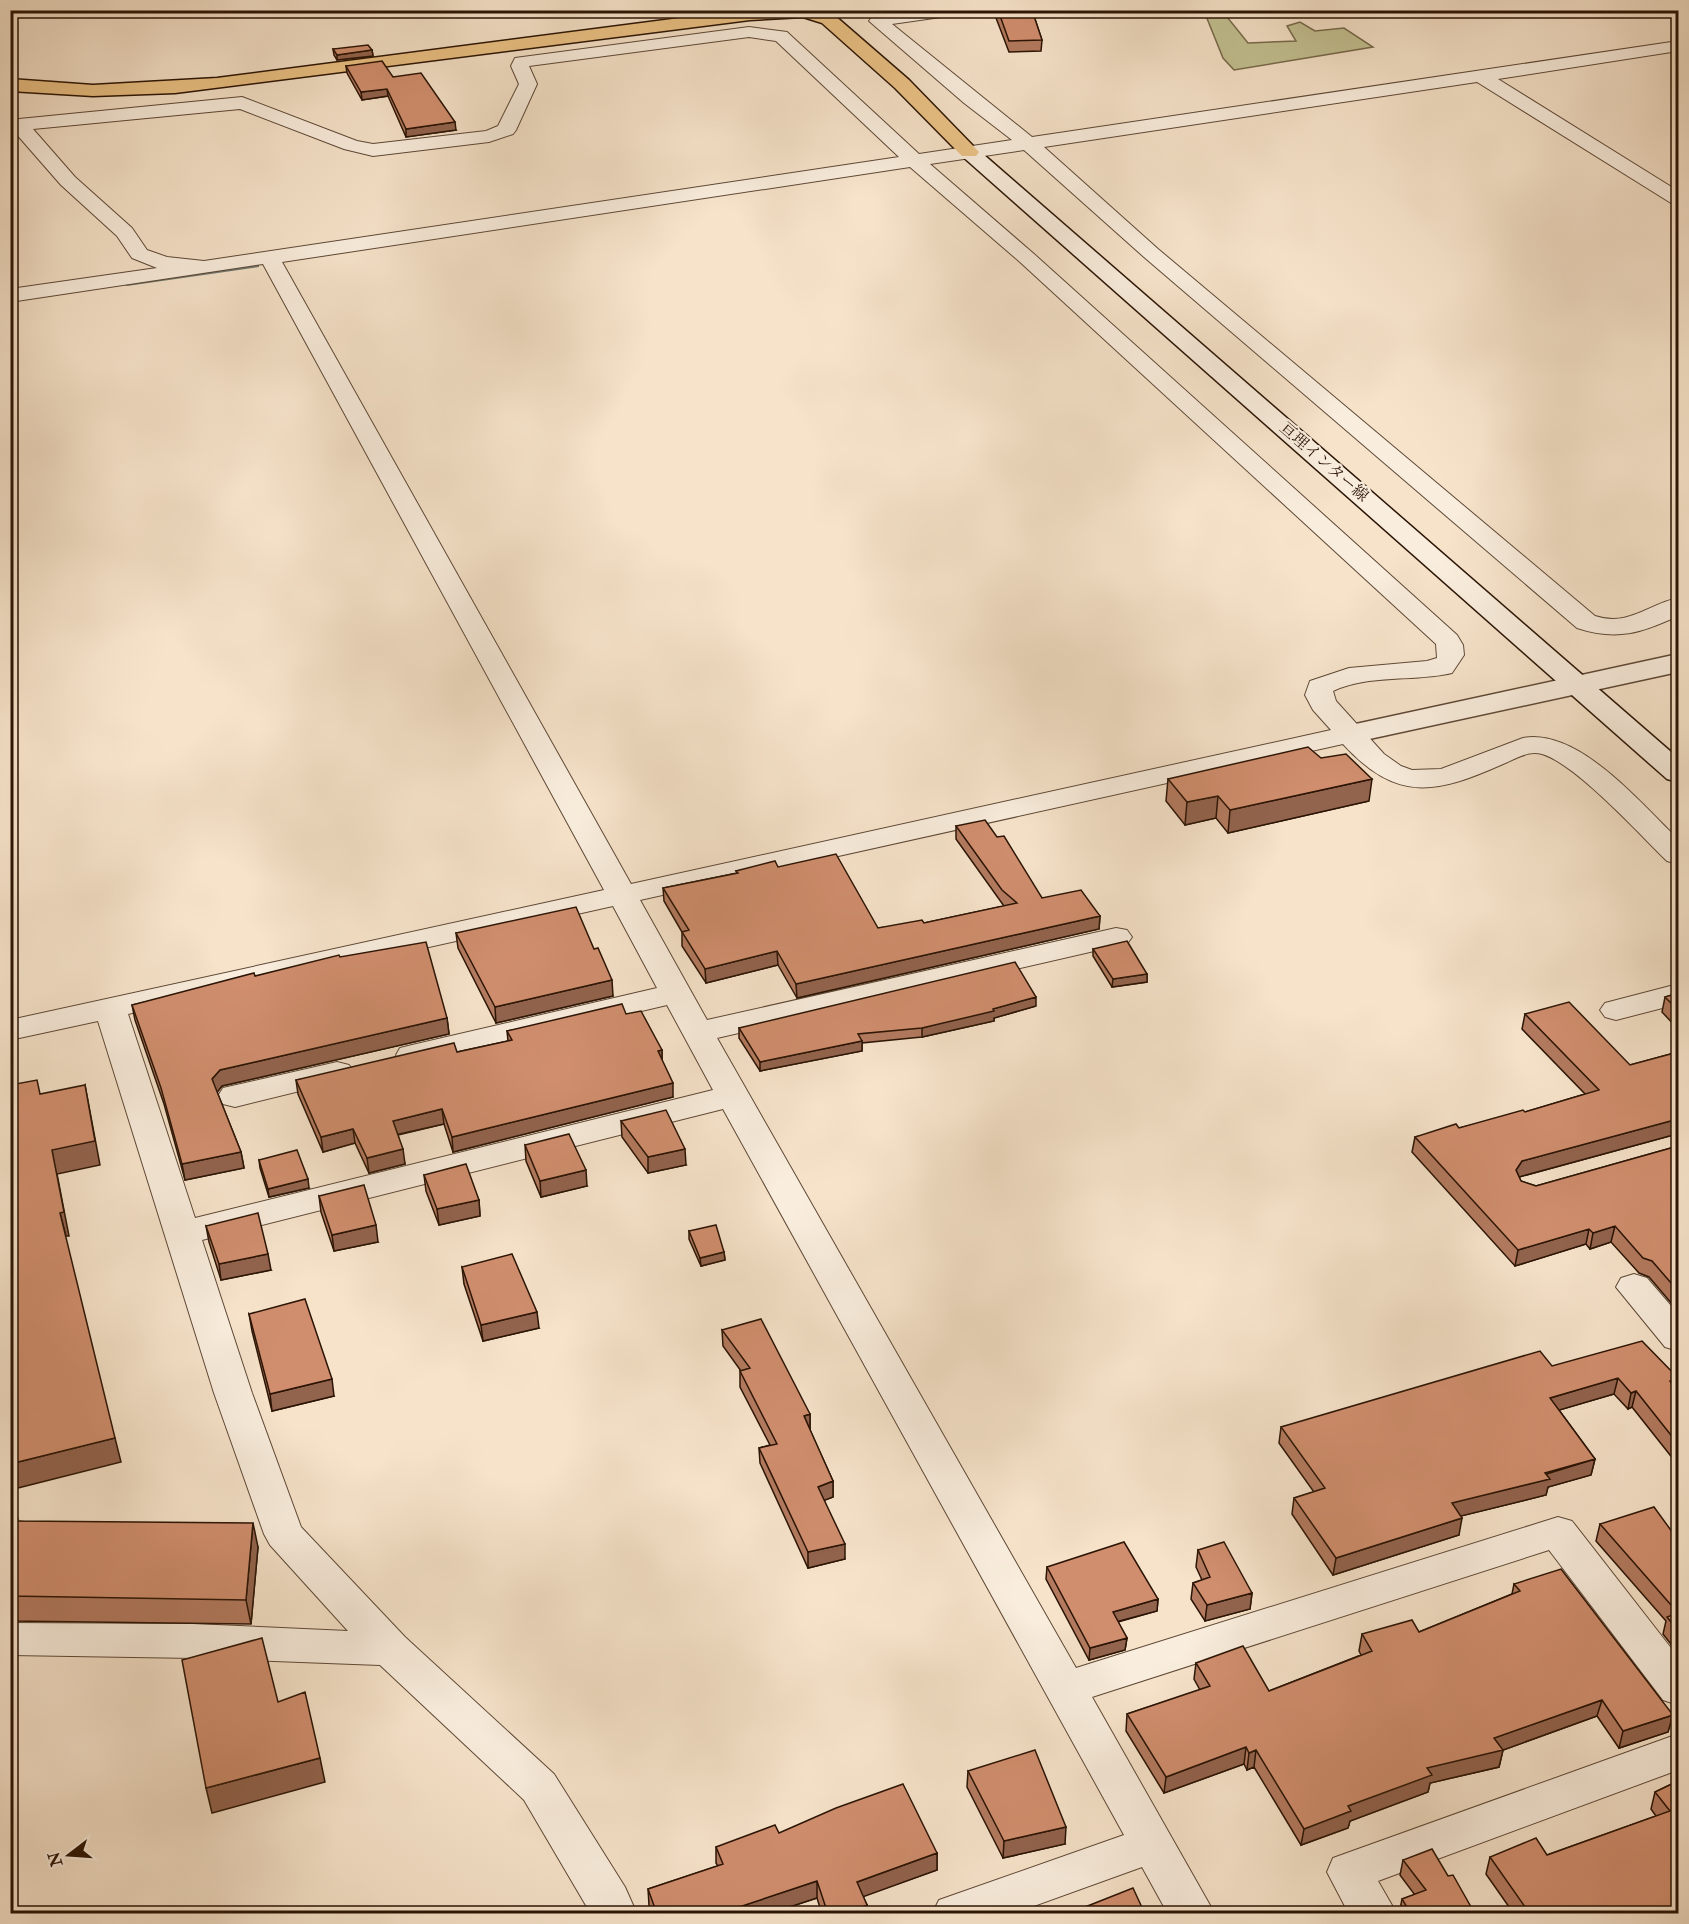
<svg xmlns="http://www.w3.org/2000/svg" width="1689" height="1924" font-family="'IM FELL Double Pica','Noto Serif JP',serif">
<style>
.green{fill:#c3c192;stroke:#776a4c;stroke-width:1.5}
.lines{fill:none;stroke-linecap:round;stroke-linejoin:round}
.stream{fill:#6f7972;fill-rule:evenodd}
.minor-casing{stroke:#5e4836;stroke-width:2}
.tertiary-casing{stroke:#5e4836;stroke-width:3}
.secondary-casing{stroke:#2b1405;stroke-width:3}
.motorway-casing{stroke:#2b1405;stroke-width:3}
.minor{fill:#f9eddd;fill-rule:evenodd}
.tertiary{fill:#f9eddd;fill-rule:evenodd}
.secondary{fill:#f9eddd;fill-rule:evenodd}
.motorway{fill:#ebc285;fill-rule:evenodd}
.wall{fill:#b37a5f;stroke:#2b1405;stroke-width:1.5}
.shaded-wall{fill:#92634d;stroke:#2b1405;stroke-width:1.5}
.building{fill:#d08e6e;stroke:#2b1405;stroke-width:1.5}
.labels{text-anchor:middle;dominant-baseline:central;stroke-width:4.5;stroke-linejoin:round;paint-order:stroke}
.far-street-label{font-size:16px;fill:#2b1405;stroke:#f9eddd}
</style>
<rect width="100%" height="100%" fill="#f6e3ca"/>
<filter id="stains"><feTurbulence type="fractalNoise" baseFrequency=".00333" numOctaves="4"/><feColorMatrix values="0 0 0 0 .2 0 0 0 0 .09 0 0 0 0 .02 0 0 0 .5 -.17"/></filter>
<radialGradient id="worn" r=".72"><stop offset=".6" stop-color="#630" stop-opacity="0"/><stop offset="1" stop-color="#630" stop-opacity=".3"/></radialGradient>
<!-- green -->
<path class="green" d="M1204,11H1236L1223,12L1248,43L1296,41L1287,26L1300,22L1315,31L1344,28L1373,47L1234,70L1223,58Z"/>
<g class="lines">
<!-- stream -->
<path class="stream" d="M257,264L259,265V267L127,286L123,284L127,282Z"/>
<defs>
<path id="minor" d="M915,10H963L955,15L892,24L1032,137L1678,41V51L1498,79L1678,191V205L1671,203L1477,82L1044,147L1158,249L1595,616C1628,627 1649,604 1678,598V616C1641,633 1617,641 1577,628L1144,257L1024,150L930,164L1034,254L1457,635L1463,645L1464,655L1452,673C1413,682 1370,674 1333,691L1336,701L1384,754L1401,766L1412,770L1441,769L1523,738C1579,728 1641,804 1678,839V864L1667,861C1640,835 1576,764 1542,754C1528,750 1516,759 1503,764C1436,794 1397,803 1343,744L640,900L707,1020L1116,928L1127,930L1132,937L1127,944L1116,946L717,1038L1076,1668L1558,1517L1572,1521L1678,1657V1705L1663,1700L1549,1550L1092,1697L1215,1914H1168L1142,1867L1012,1914H932L939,1900L1124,1835L723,1109L202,1240L252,1393L301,1527L405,1637L554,1774L625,1887L637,1914H591L524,1800L380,1665L194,1658L10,1655V1623L194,1624L348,1631L270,1545L264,1534L214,1393L98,1021L10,1040V1020L604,890L263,264L10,302V289L157,268L132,258L117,236L61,185L12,129L10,123L19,119L242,97L357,141L373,144L486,131L498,126L519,84L511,66L515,58L749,27L787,32L919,154L1012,140L964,103L869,21L872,17ZM749,37L776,41L899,157L204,261L167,257L147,250L132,228L75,177L33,129L240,109L344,149L373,156L489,142L513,134L516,130L537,84L529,66ZM910,167L1020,262L1436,644L1437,658L1427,661L1349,668L1310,681L1305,695L1313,710L1331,730L631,884L282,262ZM613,906L657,988L412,1045L400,1048L396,1055L400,1062L412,1065L667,1005L713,1090L195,1218L128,1014Z
M1678,984V1004L1616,1020L1605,1017L1600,1010L1605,1003Z
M337,1062L349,1065L354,1072L349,1079L235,1107L223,1104L218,1096L223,1088Z
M1634,1274L1647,1278L1678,1314V1351L1665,1347L1616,1287L1621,1278Z
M1678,1734V1770L1378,1881L1397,1914H1349L1327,1872L1333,1858Z"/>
<path id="tertiary" d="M1678,654V672L1351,743L1341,740L1336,734L1341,728L1351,725Z"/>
<path id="secondary" d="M969,146L976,148L1678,758V782L1667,779L962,156L959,152L962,148Z"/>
<path id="motorway" d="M742,10H821L834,15L909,80L979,152L976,156H962L895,88L822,23L803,17L750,20L175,93L93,96L10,91V79L93,85L217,78Z"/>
</defs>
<!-- minor casing -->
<use href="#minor" class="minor-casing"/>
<!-- tertiary casing -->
<use href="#tertiary" class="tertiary-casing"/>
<!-- secondary casing -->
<use href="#secondary" class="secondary-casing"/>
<!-- motorway casing -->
<use href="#motorway" class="motorway-casing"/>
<!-- minor -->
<use href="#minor" class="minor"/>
<!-- tertiary -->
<use href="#tertiary" class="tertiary"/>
<!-- secondary -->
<use href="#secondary" class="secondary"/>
<!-- motorway -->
<use href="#motorway" class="motorway"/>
</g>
<!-- wall -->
<path class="wall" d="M993,10H1032L1042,40L1041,51L1009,52Z
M333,49L372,50L373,56L337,60L334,55Z
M346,66L393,77L456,130L406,137L388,96L362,100L347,73Z
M1168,779L1369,801L1228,833L1216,818L1185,825L1166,801Z
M956,826L997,837L1042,898L1100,916L1099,929L797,998L778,965L706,983L682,946V932L664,901L663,888L737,873L736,871L778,867L878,928L924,923L1004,906L956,839Z
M456,933L594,949L613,996L496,1023L458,948Z
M1093,949L1147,974V982L1112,987L1093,956Z
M340,957L447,1018L449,1034L222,1086L217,1092L241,1152L244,1168L185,1180L164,1104L135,1020L132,1005Z
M1678,993V1029L1662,1012L1665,997Z
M1036,1006L994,1018V1021L922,1037L862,1043V1051L760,1071L739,1038V1028Z
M626,1014L662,1050V1061L673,1097L453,1152L444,1124L398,1135L405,1164L369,1173L355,1143L323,1152L298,1094L296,1080L457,1052L508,1041L507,1031Z
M1525,1014L1630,1065L1678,1052V1135L1677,1134L1519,1177L1521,1181L1536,1186L1678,1146V1311L1649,1277L1639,1273L1611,1242L1590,1249L1586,1244L1515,1266L1412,1152L1415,1137L1459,1128L1525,1112L1585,1094L1522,1029Z
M621,1121L686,1165L648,1173L622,1137Z
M525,1145L587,1186L541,1197L526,1161Z
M259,1160L309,1188L269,1197L260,1168Z
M424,1175L479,1200L480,1216L439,1225L426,1191Z
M319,1196L378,1242L334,1251L321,1212Z
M206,1226L271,1270L221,1280L209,1242Z
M689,1231L724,1252L725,1260L701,1266L689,1239Z
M462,1267L539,1328L483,1341L464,1284Z
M249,1314L334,1396L272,1411L252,1331Z
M722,1330L810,1414V1430L833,1481V1497L824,1500L845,1559L808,1568L760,1463L759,1448L770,1445L740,1387V1371H741L723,1346Z
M1552,1366L1675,1388L1678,1392V1465L1632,1407L1628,1409L1614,1394L1559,1410L1595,1459L1591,1475L1548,1487L1546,1495L1460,1516L1459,1535L1333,1575L1292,1514L1294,1498L1314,1492L1279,1443L1281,1427Z
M10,1519L18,1521L258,1547L251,1624L10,1621Z
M1600,1524L1678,1540V1653L1663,1634L1666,1621L1596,1541Z
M1198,1550L1252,1593L1250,1609L1205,1621L1191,1599L1193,1583L1202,1580L1196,1567Z
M1047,1567L1158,1599L1157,1611L1118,1622L1127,1638L1125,1650L1089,1660L1046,1579Z
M1514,1584L1673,1715L1668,1732L1619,1748L1597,1716L1503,1750L1499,1767L1430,1783L1428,1792L1350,1821L1348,1828L1301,1845L1254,1767L1247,1770L1244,1764L1164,1793L1126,1731L1127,1714L1200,1690L1194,1679L1196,1663L1269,1691L1361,1655L1359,1651L1362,1634L1419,1632L1512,1594Z
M968,1771L1065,1844L1003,1858L967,1787Z
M1678,1781V1914H1514L1486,1874L1490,1857L1547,1855L1656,1816L1651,1809L1655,1792Z
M779,1833L937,1853V1870L863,1896L867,1905V1914H822L817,1898L768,1914H652L649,1905L648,1889L718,1866L716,1863V1847Z
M1403,1860L1448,1876L1475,1914H1399L1402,1899L1415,1895L1400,1875Z"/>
<!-- shaded-wall -->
<path class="shaded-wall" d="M372,50L373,56L337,60V55Z
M387,89L388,96L362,100L361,92Z
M455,122L456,130L406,137V129Z
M1372,779L1369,801L1228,833L1230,810Z
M1218,796L1216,818L1185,825L1187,802Z
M1100,916L1099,929L797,998L796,984Z
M777,951L778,965L706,983L705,969Z
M1147,974V982L1112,987L1113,979Z
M612,980L613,996L496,1023L495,1007Z
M1036,997V1006L994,1018V1021L922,1037V1028Z
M447,1018L449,1034L222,1086L215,1095L212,1079L220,1070Z
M862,1041V1051L760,1071V1062Z
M662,1050V1065L658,1051Z
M673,1083V1097L453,1152L452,1137Z
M85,1085L100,1165L57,1174L69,1236H66L60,1213L52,1150Z
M442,1109L444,1124L395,1135L393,1121Z
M1678,1119L1677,1134L1519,1177L1516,1170L1522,1161Z
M353,1129L355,1143L323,1152L321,1137Z
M403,1149L405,1164L369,1173L367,1158Z
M685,1149L686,1165L648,1173V1157Z
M241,1152L244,1168L185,1180L182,1164Z
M586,1170L587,1186L541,1197L540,1181Z
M308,1179L309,1188L269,1197L268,1189Z
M479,1200L480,1216L439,1225L437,1209Z
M376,1225L378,1242L334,1251L332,1235Z
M1615,1226L1611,1242L1590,1249L1593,1233Z
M1589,1229L1586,1244L1515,1266L1518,1250Z
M724,1252L725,1260L701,1266L700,1258Z
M268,1254L271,1270L221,1280L219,1264Z
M537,1312L539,1328L483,1341L481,1325Z
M1618,1378L1614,1394L1546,1414L1550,1398Z
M1678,1378L1674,1394L1670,1381Z
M332,1379L334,1396L272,1411L270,1394Z
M1636,1391L1632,1407L1628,1409L1631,1393Z
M810,1414V1430L804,1416Z
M115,1438L121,1462L10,1490V1464Z
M1595,1459L1591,1475L1548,1487L1546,1495L1449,1519L1452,1503Z
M833,1481V1497L818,1503V1487Z
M1462,1518L1459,1535L1333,1575L1336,1558Z
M253,1523L258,1547L251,1624L246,1600Z
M845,1544V1559L808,1568V1552Z
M1252,1593L1250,1609L1205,1621L1207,1605Z
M1158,1599L1157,1611L1112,1623L1113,1612Z
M1127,1638L1125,1650L1089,1660L1090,1648Z
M1602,1700L1597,1716L1503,1750L1499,1767L1430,1783L1428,1792L1350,1821L1348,1828L1301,1845L1304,1829L1348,1806L1427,1768L1494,1738Z
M1673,1715L1668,1732L1619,1748L1623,1731Z
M1246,1747L1244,1764L1164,1793L1166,1777Z
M1256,1750L1254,1767L1247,1770L1249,1753Z
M320,1758L325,1782L212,1813L206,1788Z
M1066,1827L1065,1844L1003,1858L1004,1841Z
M937,1853V1870L857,1899V1882Z
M817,1881V1898L768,1914H718Z
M867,1905V1914H846Z"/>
<!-- building -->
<path class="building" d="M998,10H1032L1042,40L1009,41Z
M368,45L372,50L337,55L333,49Z
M382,61L393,77L421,73L455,122L406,129L387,89L361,92L346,66Z
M1308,747L1321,758L1346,754L1372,779L1230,810L1218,796L1187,802L1168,779Z
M985,820L997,837L1004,836L1042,898L1081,890L1100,916L796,984L777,951L705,969L682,932L689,930L663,888L738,873L736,871L775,861L778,867L836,854L878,928L922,920L924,923L1017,903L1002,890L956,826Z
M576,907L594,949L598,948L612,980L495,1007L456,933Z
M1127,941L1147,974L1113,979L1093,949Z
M426,942L447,1018L220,1070L212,1079L241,1152L182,1164L161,1088L132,1005L254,973L255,976L339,955L340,957Z
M1015,962L1036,997L993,1009L994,1011L922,1028L858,1034L862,1041L760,1062L739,1028Z
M1678,993V1010L1665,997Z
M1569,1002L1630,1065L1678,1052V1119L1522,1161L1516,1170L1521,1181L1536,1186L1678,1146V1291L1652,1261L1643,1258L1615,1226L1593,1233L1589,1229L1518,1250L1415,1137L1456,1124L1459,1128L1523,1110L1525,1112L1599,1090L1525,1014Z
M622,1004L626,1014L641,1011L662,1050L658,1051L673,1083L452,1137L442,1109L393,1121L403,1149L367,1158L353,1129L321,1137L296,1080L454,1043L457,1052L512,1040L507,1031Z
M37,1080L40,1094L85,1085L95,1141L52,1150L64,1212L60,1213L115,1438L10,1464V1085Z
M666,1110L685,1149L648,1157L621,1121Z
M569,1134L586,1170L540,1181L525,1145Z
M297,1150L308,1179L268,1189L259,1160Z
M466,1164L479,1200L437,1209L424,1175Z
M364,1185L376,1225L332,1235L319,1196Z
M258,1213L268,1254L219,1264L206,1226Z
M716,1225L724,1252L700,1258L689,1231Z
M512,1254L537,1312L481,1325L462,1267Z
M305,1299L332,1379L270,1394L249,1314Z
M761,1319L810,1414L804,1416L833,1481L818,1487L845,1544L808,1552L759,1448L777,1444L740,1371L750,1368L722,1330Z
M1642,1341L1678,1378L1670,1381L1678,1392V1444L1636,1391L1631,1393L1618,1378L1550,1398L1595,1459L1545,1473L1550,1479L1452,1503L1462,1518L1336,1558L1294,1498L1325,1488L1281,1427L1540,1351L1552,1366Z
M1654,1507L1678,1540V1631L1667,1617L1678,1613L1600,1524Z
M10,1519H18L17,1521L253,1523L246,1600L10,1596Z
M1124,1542L1158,1599L1113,1612L1127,1638L1090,1648L1047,1567Z
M1224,1542L1252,1593L1207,1605L1193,1583L1210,1577L1198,1550Z
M1561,1569L1673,1715L1623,1731L1602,1700L1494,1738L1503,1750L1427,1768L1432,1775L1348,1806L1351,1811L1304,1829L1256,1750L1249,1753L1246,1747L1166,1777L1127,1714L1210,1686L1196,1663L1243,1646L1269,1691L1372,1651L1362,1634L1412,1620L1419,1632L1520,1591L1514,1584Z
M262,1638L278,1702L305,1692L320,1758L206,1788L182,1660Z
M1035,1750L1066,1827L1004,1841L968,1771Z
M1678,1781V1914H1530L1490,1857L1536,1838L1547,1855L1670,1811L1655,1792Z
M903,1784L937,1853L857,1882L867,1905L846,1914H828L817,1881L718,1914H657L648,1889L723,1864L716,1847L775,1825L779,1833L836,1808Z
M1432,1849L1448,1876L1453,1875L1475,1914H1411L1402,1899L1426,1890L1403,1860Z
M1133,1888L1145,1914H1082L1080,1909Z"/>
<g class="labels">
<!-- far-street labels -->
<g class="far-street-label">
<text transform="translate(1324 462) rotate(41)">亘理インター線</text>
</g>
</g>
<!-- margin -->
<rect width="1689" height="1924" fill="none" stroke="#f6e3ca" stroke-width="36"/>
<rect x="12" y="12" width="1665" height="1900" fill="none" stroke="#2b1405" stroke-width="3"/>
<rect x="18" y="18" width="1653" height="1888" fill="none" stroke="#2b1405" stroke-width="1.5"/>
<!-- north arrow -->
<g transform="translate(69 1855) rotate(253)" stroke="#f9eddd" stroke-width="4.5" paint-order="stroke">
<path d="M0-4.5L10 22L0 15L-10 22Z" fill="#2b1405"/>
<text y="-9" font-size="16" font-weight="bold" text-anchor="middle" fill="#2b1405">N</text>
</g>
<rect width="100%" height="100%" filter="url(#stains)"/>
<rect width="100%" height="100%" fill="url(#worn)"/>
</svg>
